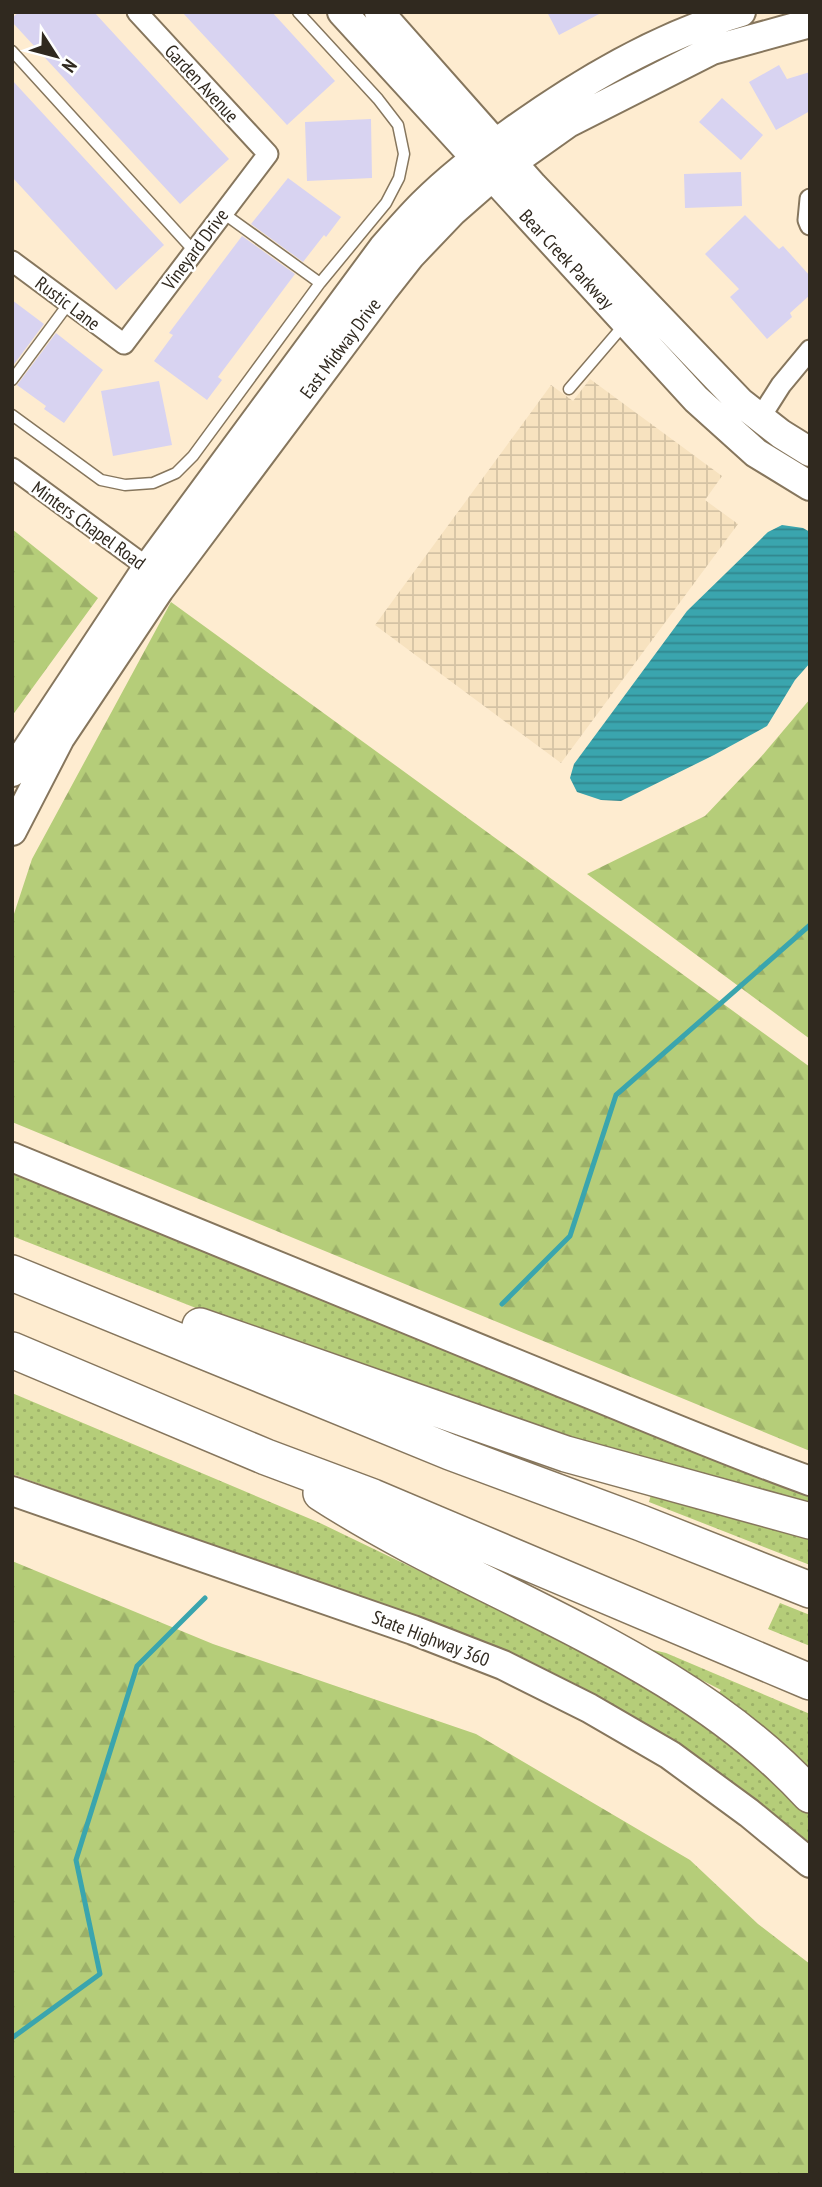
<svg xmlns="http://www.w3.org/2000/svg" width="822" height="2187" font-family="'PT Sans Narrow',sans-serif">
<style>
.industrial{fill:url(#industrial-grid)}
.grass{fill:url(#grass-dots)}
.forest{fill:url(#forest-firs)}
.water{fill:url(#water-rules)}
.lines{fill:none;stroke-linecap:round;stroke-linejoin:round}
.stream{stroke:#3aa5ae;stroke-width:5}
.building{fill:#d8d3f1}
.lane-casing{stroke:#86765d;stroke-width:13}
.street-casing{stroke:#86765d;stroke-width:23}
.secondary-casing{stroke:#86765d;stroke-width:32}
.highway-casing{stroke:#86765d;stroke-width:38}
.lane{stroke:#fff;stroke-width:10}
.street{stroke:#fff;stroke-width:19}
.secondary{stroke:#fff;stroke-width:28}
.highway{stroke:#fff;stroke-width:35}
.labels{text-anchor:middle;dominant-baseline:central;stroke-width:5;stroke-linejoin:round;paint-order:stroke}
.street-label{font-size:19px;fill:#30291f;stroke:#fff}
</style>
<defs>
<pattern id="industrial-grid" width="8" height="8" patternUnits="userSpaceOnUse" patternTransform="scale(1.75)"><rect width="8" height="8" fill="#f7e2bf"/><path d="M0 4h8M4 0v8" fill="none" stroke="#d4c2a4"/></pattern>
<pattern id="grass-dots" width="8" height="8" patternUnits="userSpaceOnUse" patternTransform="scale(1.75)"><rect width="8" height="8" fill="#b5cd79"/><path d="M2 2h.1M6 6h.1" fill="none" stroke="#9cb068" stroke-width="1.8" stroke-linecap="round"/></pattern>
<pattern id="forest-firs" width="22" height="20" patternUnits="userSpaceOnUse" patternTransform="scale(1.75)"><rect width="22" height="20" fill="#b5cd79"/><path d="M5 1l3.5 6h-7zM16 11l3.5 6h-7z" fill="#9cb068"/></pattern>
<pattern id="water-rules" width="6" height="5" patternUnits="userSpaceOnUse" patternTransform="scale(1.75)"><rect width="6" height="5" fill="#3aa5ae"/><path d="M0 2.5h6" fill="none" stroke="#31868d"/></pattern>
</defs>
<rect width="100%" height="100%" fill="#feecd0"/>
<!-- industrial -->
<path class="industrial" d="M590,379L722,476L705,500L738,524L561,763L375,625L551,385L573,401Z"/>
<!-- grass -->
<path class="grass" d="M12,1172L810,1492V1510L649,1467L275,1339L12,1236Z
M12,1393L320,1523L562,1640L706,1718L810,1811V1847L470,1639L12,1474Z
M653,1487L810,1530V1565L649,1502Z
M780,1603L810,1615V1646L768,1629Z
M649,1649L666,1653L810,1714V1783L718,1694L721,1690L647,1652Z"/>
<!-- forest -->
<path class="forest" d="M12,529L98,598L12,716Z
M171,602L810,1067V1451L12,1122V920L32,859Z
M810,699V1039L587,874L705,816L760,758Z
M12,1561L213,1644L476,1734L690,1860L758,1924L810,1964V2175H12Z"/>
<!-- water -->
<path class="water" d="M782,525L803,528L810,532V663L795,680L767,726L714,755L621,801L601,800L577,792L570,778L574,764L687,611L768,532Z"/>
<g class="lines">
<!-- stream -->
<path class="stream" d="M502,1304L570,1236L616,1095L810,925
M12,2038L100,1974L76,1860L137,1666L205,1598"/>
</g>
<!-- building -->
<path class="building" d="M19,12H94L229,159L180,204L12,22V18Z
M182,12H272L335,81L287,125Z
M547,12H603L559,35Z
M779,65L787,79L810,72V111L776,130L749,82Z
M12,80L164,245L116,290L12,177Z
M722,98L763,135L741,160L699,122Z
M371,119L372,178L307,181L305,122Z
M741,172L742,206L685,208L684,174Z
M288,178L341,217L326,237L324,235L303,262L251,224Z
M745,215L779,249L783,246L810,276V295L790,313L792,317L767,339L730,297L739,289L705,254Z
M242,236L295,274L218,377L222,380L207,400L154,361L173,335L169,333Z
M12,300L44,324L12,367Z
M56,333L103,370L64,423L44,409L46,406L17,385Z
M159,381L172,445L113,456L101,391Z"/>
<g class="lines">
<defs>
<path id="lane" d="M12,51L194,251
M223,213L320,283
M12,380L69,303
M569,389L623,326
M12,415L101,480L125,485L153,483L176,473L193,456L320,283L386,203L399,178L404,154L398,125L378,99L298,12"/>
<path id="street" d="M810,199L808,220L810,225
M12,261L124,344L268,154L137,12
M760,418L781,385L810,350
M12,468L155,573"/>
<path id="secondary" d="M342,12L696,399L756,453L810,486
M379,12L533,186L740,402L781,434L810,452
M12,772L147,568L383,248C396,233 409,218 423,204C449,178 480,154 510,133C581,82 657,37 741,12
M12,831L60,738L159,590L384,289L410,256L452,212L492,177L568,123L712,50L810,23
M12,1157C196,1231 379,1309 563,1383C645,1416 726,1451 810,1481
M12,1491L413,1630L503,1665L589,1708L670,1755L749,1813L810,1863"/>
<path id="highway" d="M12,1273L450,1452L641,1523L810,1590
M200,1326L566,1454L810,1521
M12,1350L266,1457L373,1497L810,1682
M321,1493C480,1596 680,1653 810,1795"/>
</defs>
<!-- lane casing -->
<use href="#lane" class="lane-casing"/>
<!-- street casing -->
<use href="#street" class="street-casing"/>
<!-- secondary casing -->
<use href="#secondary" class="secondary-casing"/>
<!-- highway casing -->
<use href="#highway" class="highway-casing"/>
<!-- lane -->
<use href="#lane" class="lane"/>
<!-- street -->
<use href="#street" class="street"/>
<!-- secondary -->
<use href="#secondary" class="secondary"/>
<!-- highway -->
<use href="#highway" class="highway"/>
</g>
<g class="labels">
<!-- street labels -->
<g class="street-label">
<text transform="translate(202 83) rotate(47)">Garden Avenue</text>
<text transform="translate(195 249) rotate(-53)">Vineyard Drive</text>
<text transform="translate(567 259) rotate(47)">Bear Creek Parkway</text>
<text transform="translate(68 303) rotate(37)">Rustic Lane</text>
<text transform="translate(340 348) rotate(-53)">East Midway Drive</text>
<text transform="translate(89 525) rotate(36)">Minters Chapel Road</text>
<text transform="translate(431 1638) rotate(21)">State Highway 360</text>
</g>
</g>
<!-- border -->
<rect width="822" height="2187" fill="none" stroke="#30291f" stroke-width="28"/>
<!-- north arrow -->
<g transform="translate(56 56) rotate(126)" stroke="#ffffff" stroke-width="5" paint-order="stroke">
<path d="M0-5L12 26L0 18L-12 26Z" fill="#30291f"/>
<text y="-10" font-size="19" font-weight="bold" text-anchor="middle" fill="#30291f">N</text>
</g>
</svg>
